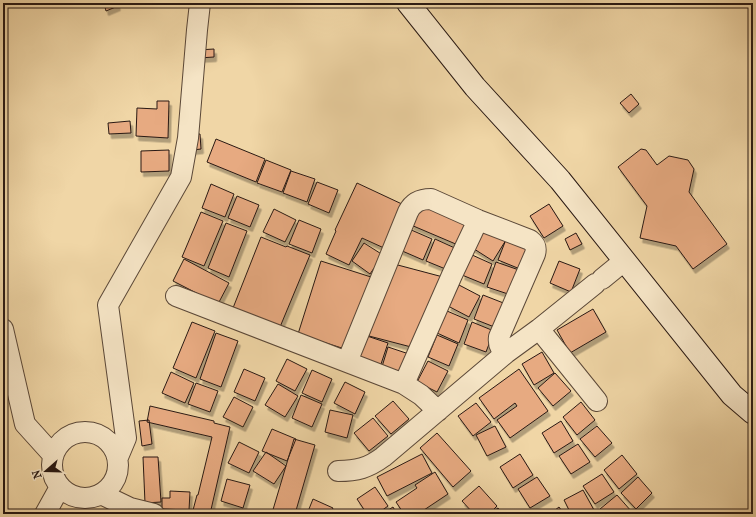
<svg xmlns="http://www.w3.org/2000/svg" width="756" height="517" font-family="'IM FELL French Canon',serif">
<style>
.building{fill:#e7aa81;stroke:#291913;filter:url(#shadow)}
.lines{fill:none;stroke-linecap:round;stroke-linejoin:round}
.street-casing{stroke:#5b4838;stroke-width:22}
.secondary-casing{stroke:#291913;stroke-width:24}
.street{stroke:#f5e4c5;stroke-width:20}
.secondary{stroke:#f5e4c5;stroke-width:22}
</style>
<defs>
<filter id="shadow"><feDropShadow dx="2.5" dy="4.5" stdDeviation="0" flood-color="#0004"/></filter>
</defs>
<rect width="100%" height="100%" fill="#f0d6a6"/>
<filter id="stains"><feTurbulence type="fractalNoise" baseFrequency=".005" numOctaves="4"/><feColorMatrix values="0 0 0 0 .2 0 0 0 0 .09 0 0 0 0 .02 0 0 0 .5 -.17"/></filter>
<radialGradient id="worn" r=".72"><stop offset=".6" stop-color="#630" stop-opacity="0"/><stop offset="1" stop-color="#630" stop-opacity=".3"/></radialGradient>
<!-- building -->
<path class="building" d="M104,3H117L118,6L106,11Z
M214,49V57L199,58L198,50Z
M631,94L639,104L629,113L620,103Z
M157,101H169L168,138L136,136L137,108L157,109Z
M130,121L131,133L109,134L108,123Z
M192,134H200L201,149L193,150Z
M216,139L265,159L256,182L207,162Z
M641,149L646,150L657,165L669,156L688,160L694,169L689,192L727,244L693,269L676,246L640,238L647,206L618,167Z
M169,150V171L141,172V151Z
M266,160L291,170L282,192L257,183Z
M291,171L315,179L307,202L283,193Z
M317,182L338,190L329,213L308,204Z
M357,183L404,205L384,248L362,238L349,265L326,254L336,231L335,230Z
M211,184L234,194L225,217L202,208Z
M237,196L259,205L250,227L228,218Z
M420,203L466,223L458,245L411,225Z
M549,204L563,226L544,238L530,216Z
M274,209L296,220L285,242L263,232Z
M201,212L223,221L204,266L182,257Z
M299,220L321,229L312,253L289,244Z
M226,223L247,231L229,277L208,268Z
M484,227L506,240L493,261L471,247Z
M409,229L432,239L423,260L400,250Z
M576,233L582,244L570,250L565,239Z
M261,237L286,247L287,246L310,255L280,327L233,308Z
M507,237L529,246L520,269L498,260Z
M435,239L457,249L448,270L426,261Z
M364,243L383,255L370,274L352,261Z
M470,254L492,264L484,284L462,275Z
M184,259L229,283L218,304L173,281Z
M321,261L371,277L348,350L298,334Z
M559,261L580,269L571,292L550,283Z
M496,262L519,270L511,295L487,287Z
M394,264L443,277L415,348L369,336L382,285Z
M459,285L480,296L469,317L448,306Z
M483,295L506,304L497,328L474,319Z
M593,309L606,332L570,353L557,330Z
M447,311L468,320L459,343L437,333Z
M192,322L215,331L196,378L173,368Z
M472,322L494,331L486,352L464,344Z
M216,333L238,341L221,387L200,379Z
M364,335L388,343L380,367L356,360Z
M437,335L458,344L449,366L428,357Z
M388,347L412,355L404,378L381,370Z
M542,352L554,373L534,385L522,364Z
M287,359L307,369L295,391L276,381Z
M428,361L448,371L437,392L417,382Z
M244,369L265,378L255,401L234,392Z
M519,369L548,411L510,438L497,420L517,406L515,403L494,419L479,398Z
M312,370L332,379L322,402L302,393Z
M171,372L194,383L185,403L162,393Z
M555,373L571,391L553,406L538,388Z
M345,382L365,392L355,414L334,403Z
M196,383L218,391L210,412L188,404Z
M278,384L298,396L285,417L265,405Z
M301,395L322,404L312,427L292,418Z
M234,397L253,407L243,427L223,417Z
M393,401L409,419L391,434L375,416Z
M581,402L595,420L577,435L563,417Z
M476,403L491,422L473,436L458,416Z
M150,406L214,421V423L230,427L210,514H192L197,495H198L212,437L147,422Z
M330,410L353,415L347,438L325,432Z
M373,418L388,436L369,451L354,433Z
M149,420L152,444L142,446L139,421Z
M561,421L573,441L554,453L542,433Z
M495,426L506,447L487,456L476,435Z
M597,426L612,443L595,457L580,439Z
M272,429L296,439L287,461L262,451Z
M437,433L471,471L453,487L420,448Z
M294,439L315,445L295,514H276L272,513Z
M239,442L259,452L249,473L228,463Z
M578,444L590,462L571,474L559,456Z
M266,452L286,466L274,484L253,471Z
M422,454L432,473L387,496L377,477Z
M520,454L533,475L513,488L500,467Z
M622,455L637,474L619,489L604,470Z
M143,457H158L161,502L145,503Z
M435,472L448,494L418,514H404L396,502L417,488L415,485Z
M602,474L614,492L595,504L583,486Z
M537,477L550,496L530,508L518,489Z
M638,477L652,493L636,509L621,493Z
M227,479L250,485L243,508L221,501Z
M479,486L497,506L489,514H474L462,501Z
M375,487L388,506L377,514H367L357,499Z
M583,490L594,510L586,514H571L564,500Z
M170,491L190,492L189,510L162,509V498H170Z
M617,495L632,512L629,514H604L600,509Z
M313,499L333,508L330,514H307Z
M393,507L397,514H382Z
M559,507L564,514H550Z
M498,508L503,514H491Z"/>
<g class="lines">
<defs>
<path id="street" d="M602,279L624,261
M176,296L404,384L421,395L438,411
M3,329L25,424L53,455
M539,329L597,401
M347,362L408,212C413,202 420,199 431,199L478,220L530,240C535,244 537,247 535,254L499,337C498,344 500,349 506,353
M404,384L452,275L478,220
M52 465a33 33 0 1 1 66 0a33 33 0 1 1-66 0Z
M118,457L126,438L108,305L181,177L188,138L197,30L200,3
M338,471C357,471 368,468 383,457L506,353L539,329L595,284
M101,494L130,508L154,514
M45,514L60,487"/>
<path id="secondary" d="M408,3L475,87L560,180L732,395L753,413"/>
</defs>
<!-- street casing -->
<use href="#street" class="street-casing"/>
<!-- secondary casing -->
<use href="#secondary" class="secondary-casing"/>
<!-- street -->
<use href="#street" class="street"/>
<!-- secondary -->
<use href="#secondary" class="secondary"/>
</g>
<!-- margin -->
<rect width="756" height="517" fill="none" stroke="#f0d6a6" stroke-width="16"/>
<rect x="4" y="4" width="748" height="509" fill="none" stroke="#291913" stroke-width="2"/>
<rect x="8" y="8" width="740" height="501" fill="none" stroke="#291913"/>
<!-- north arrow -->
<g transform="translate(46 471) rotate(250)" stroke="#f5e4c5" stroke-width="3" paint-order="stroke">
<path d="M0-3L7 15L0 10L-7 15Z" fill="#291913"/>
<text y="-6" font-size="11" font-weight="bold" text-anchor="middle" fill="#291913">N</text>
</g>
<rect width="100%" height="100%" filter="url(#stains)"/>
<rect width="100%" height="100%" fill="url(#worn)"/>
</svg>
